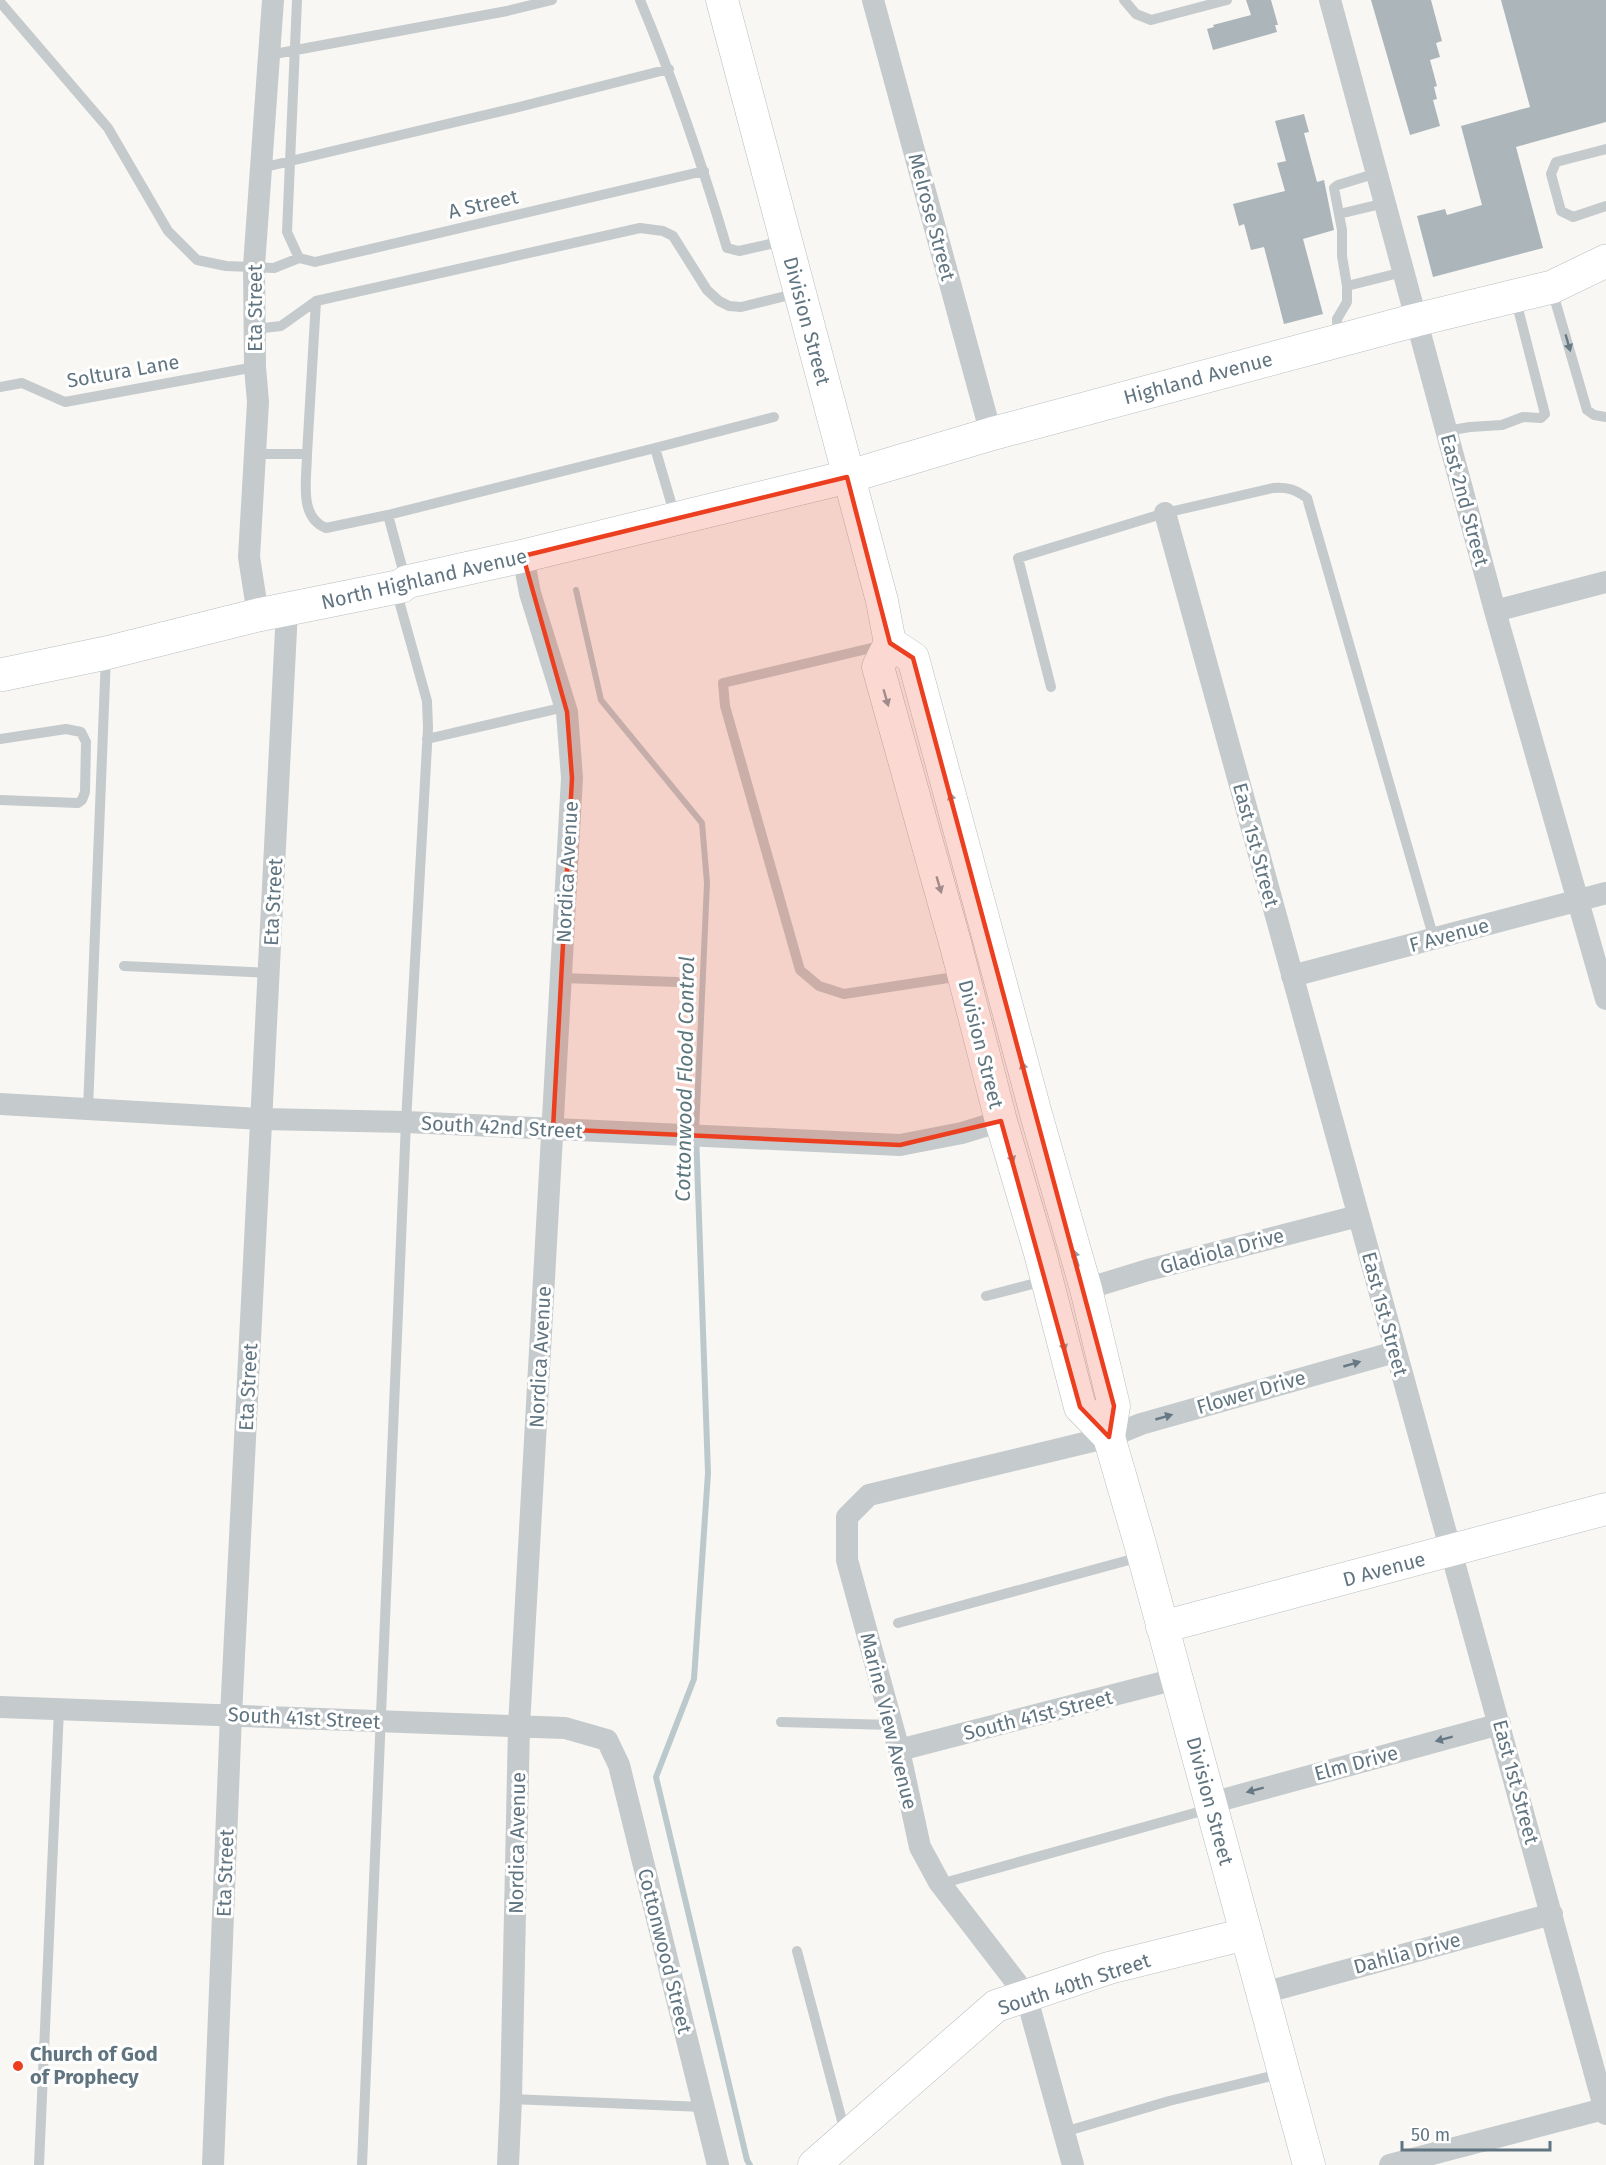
<svg xmlns="http://www.w3.org/2000/svg" width="1606" height="2165" font-family="'Fira Sans',sans-serif">
<style>
.lines{fill:none;stroke-linecap:round;stroke-linejoin:round}
.stream{stroke:#bcc9cc;stroke-width:6}
.building{fill:#abb5ba}
.secondary-casing{stroke:#b7bdc1;stroke-width:33}
.primary-casing{stroke:#b8bdc0;stroke-width:34}
.lane{stroke:#c5cacc;stroke-width:10}
.street{stroke:#c5cacc;stroke-width:22}
.secondary{stroke:#fff;stroke-width:32}
.primary{stroke:#fff;stroke-width:33}
.oneway{fill:#667985}
.oneway2{fill:#909ea7}
.marked{fill:#ec3f20;fill-opacity:0.2;stroke:#ec3f20;stroke-width:4.5;stroke-linejoin:round}
.poi-dot{fill:#ec3f20;stroke:#fff;stroke-width:2}
.labels{text-anchor:middle;dominant-baseline:central;stroke-width:6;stroke-linejoin:round;paint-order:stroke}
.street-label{font-size:20px;fill:#617581;stroke:#fff}
.poi-label{font-size:20px;font-weight:bold;fill:#617581;stroke:#fff;text-anchor:start}
.water-label{font-size:21px;font-style:italic;fill:#5c767c;stroke:#fff}
</style>
<rect width="100%" height="100%" fill="#f8f7f4"/>
<g class="lines">
<!-- stream -->
<path class="stream" d="M576,590L601,700L702,823L707,883L696,1132L708,1473L694,1679L656,1777L747,2160L750,2165"/>
</g>
<!-- building -->
<path class="building" d="M1246,0H1271L1278,25H1275L1277,32L1213,50L1207,29L1214,27L1213,25L1251,15Z
M1371,0H1431L1442,41L1436,43L1440,57L1430,60L1437,86L1434,87L1437,99L1433,100L1440,126L1410,135Z
M1501,0H1606V122L1516,147L1543,248L1433,277L1417,216L1445,209L1447,215L1482,205L1461,126L1530,107Z
M1304,114L1309,132L1304,133L1317,182L1324,180L1334,230L1303,239L1323,314L1284,324L1264,247L1251,250L1244,224L1239,226L1233,204L1285,191L1277,163L1286,161L1275,121Z"/>
<g class="lines">
<defs>
<path id="secondary" d="M722,0L882,601L890,643L878,667L956,946L1001,1121L1040,1253L1080,1407L1109,1437
M890,643L913,658L1036,1114L1086,1289L1114,1406L1109,1437L1141,1547L1309,2165
M1162,1627L1606,1509
M814,2165L996,2006L1109,1968L1246,1934"/>
<path id="primary" d="M0,675L106,653L258,615L402,586L406,582L523,556L847,477L991,434L1416,320L1552,287L1606,261"/>
</defs>
<!-- secondary casing -->
<use href="#secondary" class="secondary-casing"/>
<!-- primary casing -->
<use href="#primary" class="primary-casing"/>
<!-- lane -->
<path class="lane" d="M297,0L287,232L299,258L315,262L704,171
M640,0C674,81 702,164 727,248L739,251L783,241
M1124,0L1136,14L1151,20L1227,0
M0,2L108,128L168,231L197,260L226,266L274,268L299,258
M269,55L507,11L552,0
M1606,149L1556,162L1551,174L1561,211L1573,217L1606,206
M261,168L515,108L669,69
M1339,214L1385,203
M1347,286L1403,272
M1552,290L1587,410L1594,415L1606,417
M316,301L640,228L663,231L673,236L707,290L719,301L729,306L741,307L798,293
M255,329L281,326L316,301L307,454H255
M1338,338L1337,319L1347,302V286L1342,256V230L1334,188L1338,185L1377,173
M0,387L22,383L65,402L255,367
M1446,431L1470,427L1502,425L1523,417L1541,418L1545,414L1516,301
M307,454C307,478 298,517 326,528L388,515
M675,516L655,448L774,417
M405,578L388,515L655,448
M884,645L723,683L725,706L800,970L819,986L844,994L961,976
M1051,687L1018,558L1165,513L1273,488C1287,487 1295,489 1307,498L1434,939
M0,739L66,729L81,732L86,742L85,792L82,800L78,803L0,800
M427,739L565,707
M124,966L270,973
M562,978L677,982
M88,1109L106,656
M986,1296L1044,1281
M898,1623L1140,1557
M781,1722L892,1725
M940,1884L1209,1809
M797,1951L845,2132
M511,2099L703,2107
M1064,2132L1169,2101L1280,2074
M39,2165L59,1709
M362,2165L406,1122L428,728L427,701L396,590"/>
<!-- street -->
<path class="street" d="M873,0L991,434
M1330,0L1495,611L1606,999
M1165,513L1606,2114
M1495,611L1606,582
M258,615L249,557L258,402L255,367L254,266L273,0
M1292,976L1606,893
M0,1104L262,1119L406,1122L900,1145L962,1133L1001,1121
M1086,1289L1148,1270L1358,1216
M0,1707L565,1728L607,1740L619,1765L718,2165
M899,1750L1176,1679
M1211,1803L1500,1724
M1263,1993L1552,1914
M213,2165L231,1715L287,610
M508,2165L511,2099L519,1726L572,778L567,712L530,593L523,556
M1073,2165L1026,1995L939,1882L920,1847L899,1750L847,1560V1517L869,1495L1109,1437L1141,1424L1395,1352
M1390,2165L1604,2109"/>
<!-- secondary -->
<use href="#secondary" class="secondary"/>
<!-- primary -->
<use href="#primary" class="primary"/>
</g>
<!-- one-way arrows -->
<defs><path id="oneway-solid" d="M-6-.8H1V-3.2L6.5 0L1 3.2V.8H-6Z" transform="scale(1.5)"/></defs>
<g class="oneway">
<use href="#oneway-solid" transform="translate(1568 343) rotate(74)"/>
<use href="#oneway-solid" transform="translate(1352 1364) rotate(-16)"/>
<use href="#oneway-solid" transform="translate(1164 1417) rotate(-16)"/>
<use href="#oneway-solid" transform="translate(1444 1739) rotate(165)"/>
<use href="#oneway-solid" transform="translate(1255 1790) rotate(165)"/>
</g>
<g class="oneway2">
<use href="#oneway-solid" transform="translate(886 698) rotate(74)"/>
<use href="#oneway-solid" transform="translate(952 801) rotate(-105)"/>
<use href="#oneway-solid" transform="translate(939 885) rotate(74)"/>
<use href="#oneway-solid" transform="translate(1024 1070) rotate(-105)"/>
<use href="#oneway-solid" transform="translate(1011 1155) rotate(74)"/>
<use href="#oneway-solid" transform="translate(1076 1258) rotate(-108)"/>
<use href="#oneway-solid" transform="translate(1063 1343) rotate(75)"/>
</g>
<!-- marked area -->
<path class="marked" d="M847,477L890,643L913,658L1114,1406L1109,1437L1080,1407L1001,1121L900,1145L553,1129L572,778L567,712L523,556Z"/>
<!-- markers -->
<circle class="poi-dot" cx="18" cy="2066" r="6"/>
<g class="labels">
<!-- street labels -->
<g class="street-label">
<text transform="translate(483 204) rotate(-13)">A Street</text>
<text transform="translate(932 217) rotate(75)">Melrose Street</text>
<text transform="translate(255 308) rotate(-90)">Eta Street</text>
<text transform="translate(807 321) rotate(75)">Division Street</text>
<text transform="translate(123 371) rotate(-10)">Soltura Lane</text>
<text transform="translate(1198 378) rotate(-15)">Highland Avenue</text>
<text transform="translate(1465 500) rotate(75)">East 2nd Street</text>
<text transform="translate(424 579) rotate(-13)">North Highland Avenue</text>
<text transform="translate(1256 845) rotate(75)">East 1st Street</text>
<text transform="translate(567 872) rotate(-87)">Nordica Avenue</text>
<text transform="translate(273 902) rotate(-87)">Eta Street</text>
<text transform="translate(1449 935) rotate(-15)">F Avenue</text>
<text transform="translate(981 1044) rotate(76)">Division Street</text>
<text transform="translate(502 1127) rotate(3)">South 42nd Street</text>
<text transform="translate(1222 1251) rotate(-15)">Gladiola Drive</text>
<text transform="translate(1385 1314) rotate(75)">East 1st Street</text>
<text transform="translate(540 1357) rotate(-87)">Nordica Avenue</text>
<text transform="translate(248 1387) rotate(-87)">Eta Street</text>
<text transform="translate(1251 1392) rotate(-16)">Flower Drive</text>
<text transform="translate(1384 1569) rotate(-15)">D Avenue</text>
<text transform="translate(1038 1715) rotate(-14)">South 41st Street</text>
<text transform="translate(304 1718) rotate(3)">South 41st Street</text>
<text transform="translate(889 1721) rotate(76)">Marine View Avenue</text>
<text transform="translate(1356 1763) rotate(-15)">Elm Drive</text>
<text transform="translate(1516 1782) rotate(75)">East 1st Street</text>
<text transform="translate(1210 1801) rotate(75)">Division Street</text>
<text transform="translate(517 1843) rotate(-89)">Nordica Avenue</text>
<text transform="translate(225 1873) rotate(-88)">Eta Street</text>
<text transform="translate(665 1951) rotate(76)">Cottonwood Street</text>
<text transform="translate(1407 1953) rotate(-15)">Dahlia Drive</text>
<text transform="translate(1074 1984) rotate(-18)">South 40th Street</text>
</g>
<!-- poi labels -->
<g class="poi-label">
<text x="30" y="2054">Church of God<tspan x="30" dy="23">of Prophecy</tspan></text>
</g>
<!-- water labels -->
<g class="water-label">
<text transform="translate(685 1079) rotate(-89)">Cottonwood Flood Control</text>
</g>
</g>
<!-- scale -->
<path d="M1402 2141v9h148v-9" fill="none" stroke="#617581" stroke-width="3"/>
<text x="1411" y="2141" font-size="18" fill="#617581" stroke="#ffffff" stroke-width="4.5" paint-order="stroke">50 m</text>
</svg>
